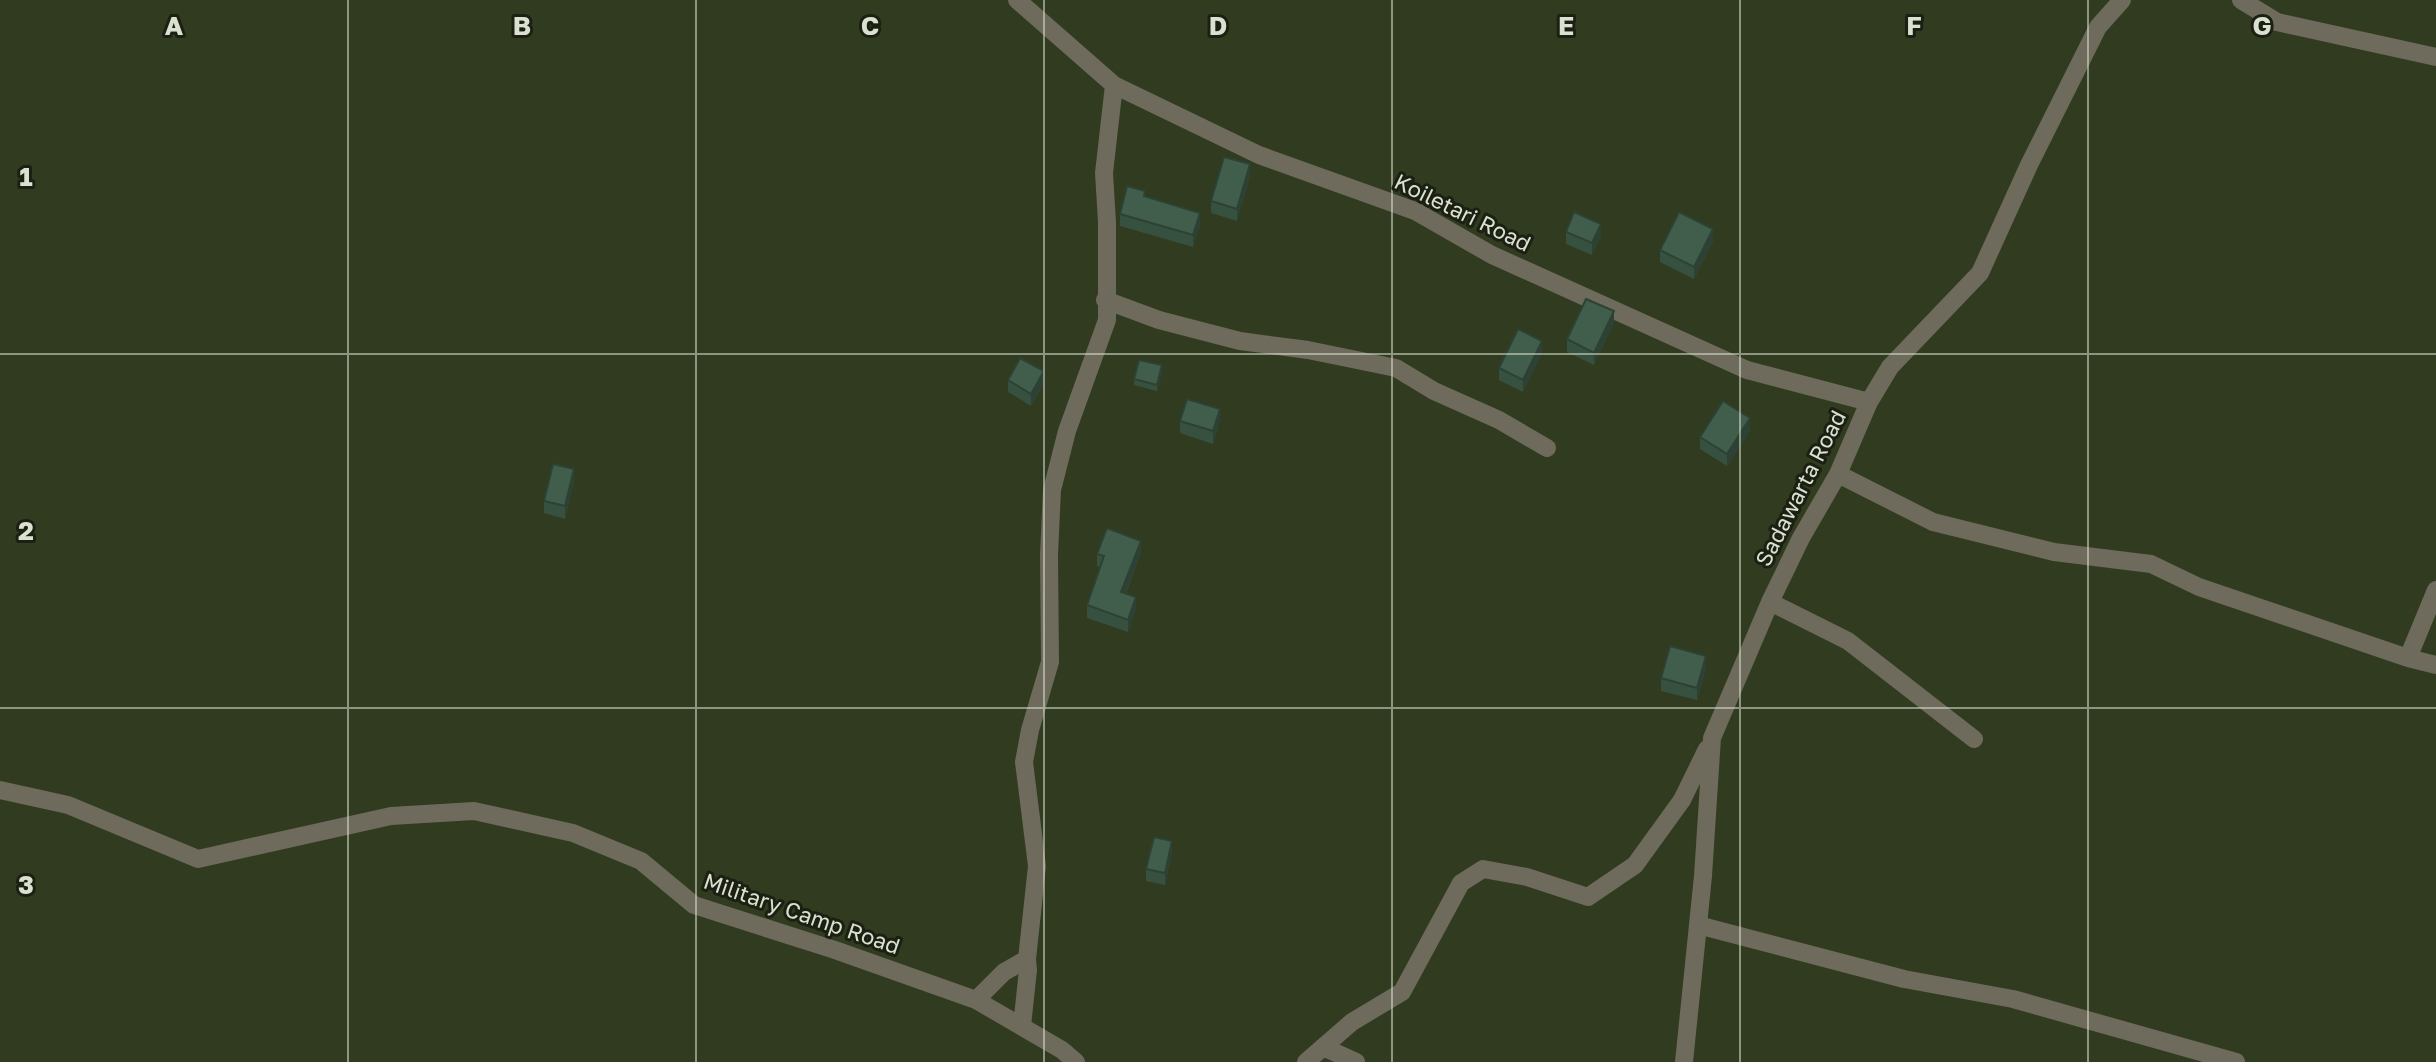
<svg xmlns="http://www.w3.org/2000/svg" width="2436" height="1062" font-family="'Golos Text',sans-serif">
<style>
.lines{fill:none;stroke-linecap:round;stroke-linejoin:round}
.street{stroke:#6e6a5c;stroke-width:18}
.wall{fill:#375140}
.shaded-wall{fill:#2d4234}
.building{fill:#405e4b;stroke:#2d4234;stroke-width:2}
.grid{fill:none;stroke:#dae1d0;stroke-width:2;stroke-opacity:0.55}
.labels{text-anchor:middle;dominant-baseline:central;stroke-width:6;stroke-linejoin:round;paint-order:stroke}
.street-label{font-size:22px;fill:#dae1d0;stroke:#1b2013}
.grid-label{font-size:26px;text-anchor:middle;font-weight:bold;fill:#dae1d0;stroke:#1b2013;stroke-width:6;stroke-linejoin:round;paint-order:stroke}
</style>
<rect width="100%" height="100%" fill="#303b1f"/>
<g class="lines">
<!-- street -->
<path class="street" d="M1017,0L1114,85L1259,155L1415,211L1492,255L1747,370L1869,402
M2241,0L2277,22L2436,57
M1105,300L1159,320L1240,341L1308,350L1396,368L1434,391L1499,420L1547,448
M1838,474L1933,522L2054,552L2151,564L2199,587L2408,658L2436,665
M1770,602L1848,641L1974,739
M2408,658L2436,590
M0,790L68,805L198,859L391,816L474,811L573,833L641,861L694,905L835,950L976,1000L1062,1050L1076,1062
M1698,925L1904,979L2013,999L2236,1062
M976,1000L1004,972L1027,959L1037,866L1024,762L1030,730L1050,662L1049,555L1052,490L1067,431L1107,320V222L1104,173L1114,85
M1022,1026L1028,970L1027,959
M1323,1047L1356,1062
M1306,1062L1352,1022L1402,992L1461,883L1483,869L1527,877L1588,897L1635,865L1682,800L1707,749
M1684,1062L1703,876L1712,738L1770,602L1801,538L1838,474L1869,402L1890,367L1980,273L2029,165L2098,27L2122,0"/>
</g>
<!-- wall -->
<path class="wall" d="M1250,177L1237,221L1211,213V201Z
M1145,196L1200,225L1193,247L1120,226V214Z
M1566,232L1601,236L1592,255L1566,244Z
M1713,242L1694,279L1660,262V250Z
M1614,323L1594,365L1567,352V339Z
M1542,353L1523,392L1499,380V368Z
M1162,372L1157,391L1134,385V379Z
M1008,380L1044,384L1031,406L1008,392Z
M1180,421H1220L1213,444L1180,433Z
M1750,431L1727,466L1700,449V437Z
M574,481L565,519L544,513V501Z
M1141,553L1126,593L1136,609L1128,632L1087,618V605L1100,567L1097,566V554Z
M1706,668L1697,700L1661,691V678Z
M1172,853L1165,885L1146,881V869Z"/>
<!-- shaded-wall -->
<path class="shaded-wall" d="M1250,164V177L1237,221V209Z
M1200,213V225L1193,247V235Z
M1601,224V236L1592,255V243Z
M1713,229V242L1694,279V267Z
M1614,311V323L1594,365V353Z
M1542,341V353L1523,392V380Z
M1162,365V372L1157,391V385Z
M1044,371V384L1031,406V394Z
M1220,409V421L1213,444V431Z
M1750,418V431L1727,466V454Z
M574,469V481L565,519V506Z
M1141,541V553L1121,604V592Z
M1136,597V609L1128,632V620Z
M1706,656V668L1697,700V688Z
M1172,841V853L1165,885V873Z"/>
<!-- building -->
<path class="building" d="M1224,157L1250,164L1237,209L1211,201Z
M1127,186L1145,191L1144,196L1200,213L1193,235L1120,214Z
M1574,212L1601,224L1592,243L1566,232Z
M1679,212L1713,229L1694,267L1660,250Z
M1586,299L1614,311L1594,353L1567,339Z
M1518,329L1542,341L1523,380L1499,368Z
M1020,358L1044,371L1031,394L1008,380Z
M1139,360L1162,365L1157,385L1134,379Z
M1187,399L1220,409L1213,431L1180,421Z
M1723,401L1750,418L1727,454L1700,437Z
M553,464L574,469L565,506L544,501Z
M1107,528L1141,541L1121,592L1136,597L1128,620L1087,605L1104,556L1097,554Z
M1670,646L1706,656L1697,688L1661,678Z
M1154,837L1172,841L1165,873L1146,869Z"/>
<!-- grid -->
<path class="grid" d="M348,0V1062M696,0V1062M1044,0V1062M1392,0V1062M1740,0V1062M2088,0V1062M0,354H2436M0,708H2436"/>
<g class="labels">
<!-- street labels -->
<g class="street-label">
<text transform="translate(1463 212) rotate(26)">Koiletari Road</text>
<text transform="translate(1800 488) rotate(-63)">Sadawarta Road</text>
<text transform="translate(802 913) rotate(19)">Military Camp Road</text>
</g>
</g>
<g class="grid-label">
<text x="174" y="35">A</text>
<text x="522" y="35">B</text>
<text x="870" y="35">C</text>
<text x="1218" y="35">D</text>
<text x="1566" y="35">E</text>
<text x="1914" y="35">F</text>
<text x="2262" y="35">G</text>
<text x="26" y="186">1</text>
<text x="26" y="540">2</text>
<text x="26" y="894">3</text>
</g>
</svg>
